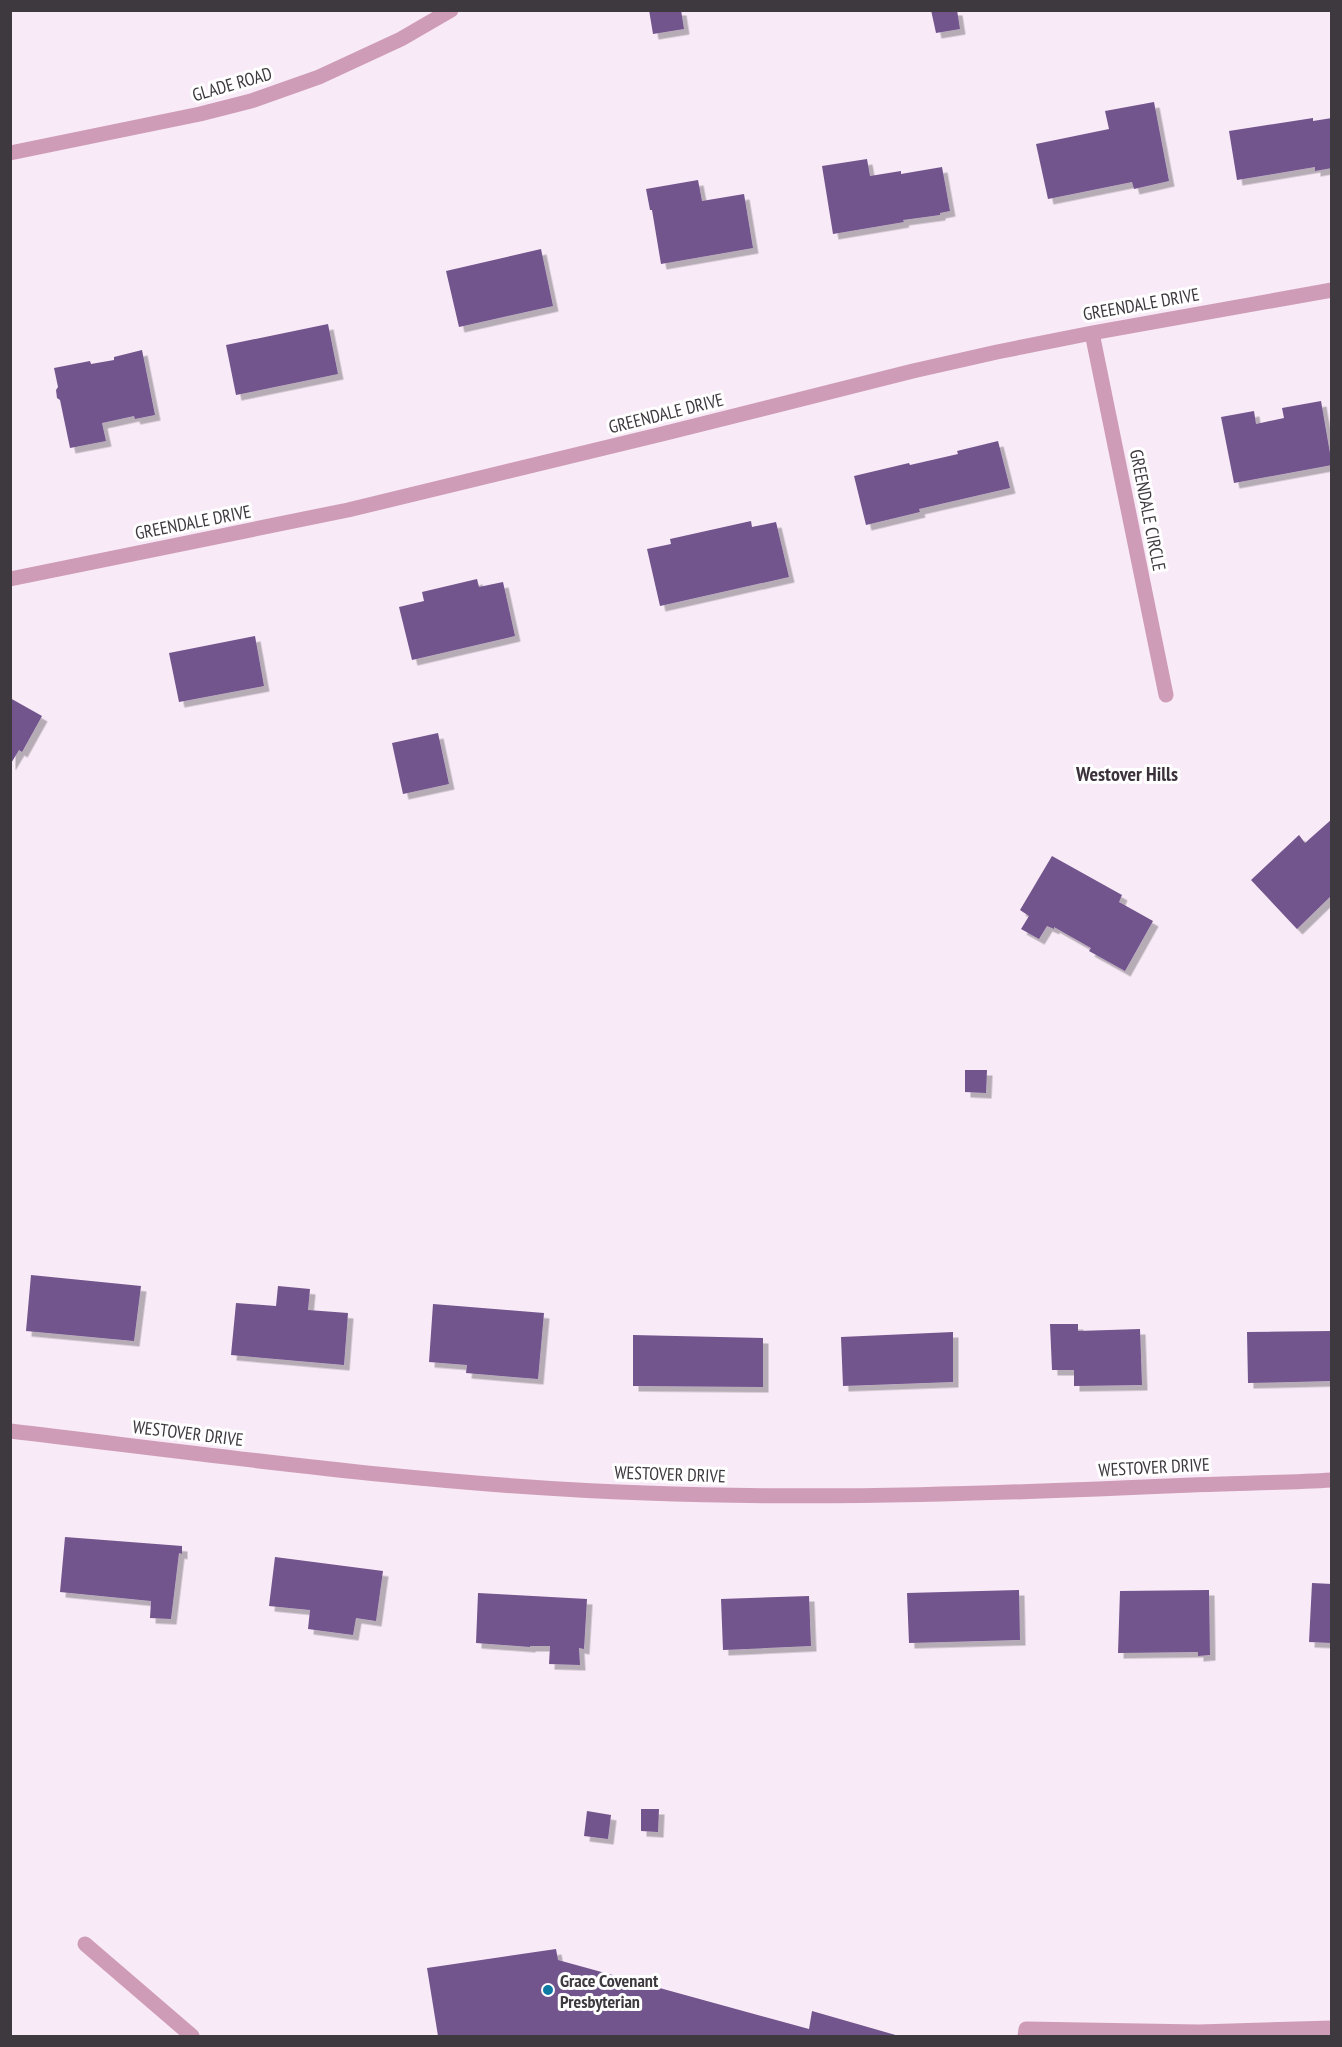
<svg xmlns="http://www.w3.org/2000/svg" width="1342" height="2047" font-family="'PT Sans Narrow',sans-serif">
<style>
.building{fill:#73548d;filter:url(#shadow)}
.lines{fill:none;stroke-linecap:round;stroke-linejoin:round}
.minor{stroke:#cf9cb7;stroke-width:15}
.poi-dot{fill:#0e79a3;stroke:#fff;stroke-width:2}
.labels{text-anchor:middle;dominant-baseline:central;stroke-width:6;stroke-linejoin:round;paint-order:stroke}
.street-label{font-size:18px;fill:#3e393e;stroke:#fff}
.poi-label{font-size:18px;font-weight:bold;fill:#3e393e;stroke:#fff;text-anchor:start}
.neighbourhood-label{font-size:20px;font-weight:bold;fill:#3c323c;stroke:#fff}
</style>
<defs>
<filter id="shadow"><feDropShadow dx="5.5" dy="5.5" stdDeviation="0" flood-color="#0004"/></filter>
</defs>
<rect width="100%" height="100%" fill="#f8eaf7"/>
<!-- building -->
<path class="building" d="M649,10H681L684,29L653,34Z
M931,10H957L960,29L936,33Z
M1154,102L1169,181L1134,189L1132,182L1048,199L1036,144L1109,129L1105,111Z
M1313,118V121L1332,118V168L1315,171V167L1237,180L1229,131Z
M867,159L870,176L901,171V174L942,167L950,211L940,213V215L903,220L904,222L833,234L822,166Z
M698,180L702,201L744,194L753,248L661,264L652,210H650L646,189Z
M541,249L553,306L459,327L446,271Z
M328,324L338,374L236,395L226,345Z
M142,350L155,415L135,419L134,416L102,423L106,441L70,448L60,400L57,398L56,390L58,387L54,368L90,361L91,364L114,360V357Z
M1321,401L1332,465L1234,483L1221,417L1254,411L1256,424L1284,418L1282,408Z
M998,441L1010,488L919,509L920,512L866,525L854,476L909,463L910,465L958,454L957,451Z
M751,521L752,527L776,522L789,577L660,606L647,549L671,544L670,539Z
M477,579L479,587L503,582L515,636L412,660L399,607L424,601L422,592Z
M255,636L264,686L179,702L169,653Z
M10,698L42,716L22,752L19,750L10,765Z
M438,733L449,784L403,794L392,743Z
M1332,819V895L1297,929L1251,880L1299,835L1305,843Z
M1052,856L1122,895L1119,902L1153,921L1125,971L1089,951L1091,948L1054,927V929L1047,926L1039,939L1021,929L1029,916L1020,910Z
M965,1070H987L986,1093L965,1092Z
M31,1275L141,1286L134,1341L26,1331Z
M278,1286L310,1289L308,1310L348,1313L344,1365L231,1355L236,1303L276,1306Z
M433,1304L544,1313L538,1379L466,1373L467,1365L429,1362Z
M1050,1324H1078V1331L1140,1329L1142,1385L1074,1386V1370H1052Z
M1332,1331V1381L1248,1383L1247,1332Z
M953,1332V1382L843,1386L841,1337Z
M633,1335L763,1338V1387L633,1386Z
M65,1537L182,1546V1554L179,1553L171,1619L150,1618L151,1601L60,1592Z
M275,1557L383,1571L376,1621L356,1618L353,1635L308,1629L310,1610L269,1606Z
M1312,1583L1332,1584V1643L1309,1642Z
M1019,1590L1020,1640L909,1643L907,1593Z
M1209,1590L1210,1655L1198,1656V1652L1118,1653L1120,1591Z
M478,1593L587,1599L584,1649L579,1648L580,1665L549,1664L550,1646H530V1647L476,1643Z
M809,1596L811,1646L723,1650L721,1599Z
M641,1809H659L658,1832L641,1831Z
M587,1811L611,1815L608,1839L584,1836Z
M556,1949L558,1960L809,2029L812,2011L899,2036H438L427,1968Z"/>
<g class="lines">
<!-- minor -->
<path class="minor" d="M10,153L200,114L251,101L319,77L401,39L451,10
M1092,333L1166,695
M10,579L348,510L662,434L913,371L997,352L1092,333L1332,290
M10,1431C222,1456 433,1486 646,1493C828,1500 1010,1493 1192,1485C1238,1483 1285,1483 1332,1480
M85,1944L192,2036
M1025,2036L1026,2029L1199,2032L1332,2028"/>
</g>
<!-- markers -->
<circle class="poi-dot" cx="548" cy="1990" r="6"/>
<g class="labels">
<!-- street labels -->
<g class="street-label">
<text transform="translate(232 84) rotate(-16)">GLADE ROAD</text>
<text transform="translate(1141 304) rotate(-10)">GREENDALE DRIVE</text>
<text transform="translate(666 413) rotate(-14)">GREENDALE DRIVE</text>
<text transform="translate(1148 510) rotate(79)">GREENDALE CIRCLE</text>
<text transform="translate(193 522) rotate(-11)">GREENDALE DRIVE</text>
<text transform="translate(188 1433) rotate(7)">WESTOVER DRIVE</text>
<text transform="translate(1154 1467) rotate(-3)">WESTOVER DRIVE</text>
<text transform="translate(670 1474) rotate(2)">WESTOVER DRIVE</text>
</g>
<!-- poi labels -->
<g class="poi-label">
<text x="560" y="1980">Grace Covenant<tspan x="560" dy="21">Presbyterian</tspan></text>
</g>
<!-- neighbourhood labels -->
<g class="neighbourhood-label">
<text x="1127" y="774">Westover Hills</text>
</g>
</g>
<!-- border -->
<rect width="1342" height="2047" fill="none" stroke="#3e393e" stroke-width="24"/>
</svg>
